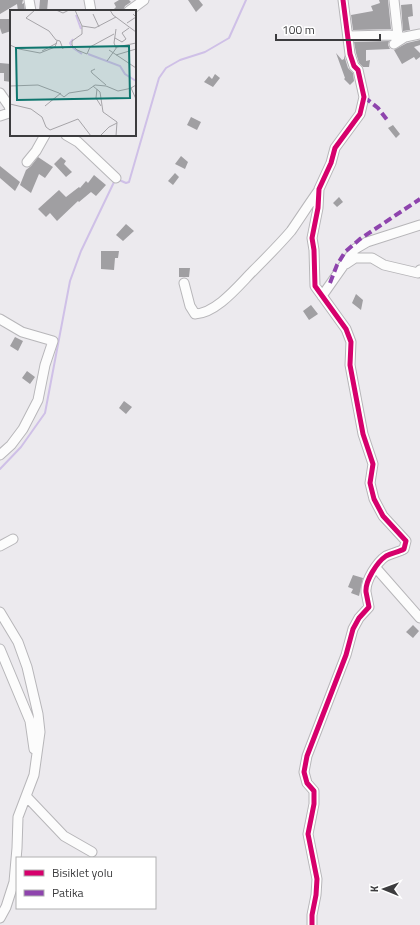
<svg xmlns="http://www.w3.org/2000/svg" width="420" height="925" font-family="'Titillium Web',sans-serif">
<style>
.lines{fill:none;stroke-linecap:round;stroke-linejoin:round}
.stream{stroke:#cfc0e7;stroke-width:2}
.building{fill:#a09fa2}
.minor-casing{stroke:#b7b6b9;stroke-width:11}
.minor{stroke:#fcfcfc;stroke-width:9}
.quiet{stroke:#8e44ad;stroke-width:4;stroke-dasharray:8 4;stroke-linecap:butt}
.cycleway-casing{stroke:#fff;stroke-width:8}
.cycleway{stroke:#d6006c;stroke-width:5}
.inset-river{fill:none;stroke:#cfc0e7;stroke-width:2}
.inset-road{fill:none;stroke:#a6a4a8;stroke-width:1}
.view{fill:#0f766e;fill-opacity:0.15;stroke:#0f766e;stroke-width:2}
.inset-edge{fill:none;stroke:#3c3c3e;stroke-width:2}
</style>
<rect width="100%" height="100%" fill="#eceaee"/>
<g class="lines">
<!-- stream -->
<path class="stream" d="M117,179L126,183L129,182L159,78L166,68L180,60L205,52L229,38L246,0
M0,469L21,447L45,413L70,281L81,251L115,180"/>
</g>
<!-- building -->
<path class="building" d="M0,0H23L22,4L24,3L25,11H18L17,4L0,14Z
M40,0H48L47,11H39Z
M119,0H129L131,2L125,6L123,11H112L116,7L114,3Z
M188,0H199L203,5L196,12Z
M379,0H388L391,29L353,30L351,15L373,11L371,6L380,3Z
M412,4L413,16L408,17L410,30L403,31L401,5Z
M0,19H11V31L2,34L0,28Z
M420,40V45L414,47L420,53V57L416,60L414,57L402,64L394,50L407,43Z
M389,41L388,45L390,49L366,50V61L370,60L369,67H363L359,63L356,53L354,42Z
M336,53L342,60L344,59V55L348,68L353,73L354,81L350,85L344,79L345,78Z
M0,63L11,64V82L4,81V73H0Z
M215,74L220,78L213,87L204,82L209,76L212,79Z
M191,117L201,122L197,130L187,125Z
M393,125L400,134L396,138L388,128Z
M181,156L188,162L185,169L175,164Z
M38,157L53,167L45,178L39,174L31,193L20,185L26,170L31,166Z
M61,157L66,161L64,164L72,172L66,177L54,164Z
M0,166L20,182L15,191L0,178Z
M175,173L179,177L173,185L168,181Z
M94,175L106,185L96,196L91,192L79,202L78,201L57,221L50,213L46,217L38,209L59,190L66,197L79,187L80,188L86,181L88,183Z
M339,197L343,202L337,207L333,203Z
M126,224L134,231L123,241L116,235Z
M101,251H119L118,258H115L114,270L101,269Z
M179,268H190L189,277H179Z
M356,294L363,300L361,310L352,303Z
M311,305L318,314L309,320L303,311Z
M15,337L23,341L18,351L10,346Z
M27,371L35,377L30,384L22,378Z
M124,401L132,407L126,414L119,408Z
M353,575L363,578L359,596L351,593L353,589L348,587Z
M413,625L419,631L413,638L406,632Z"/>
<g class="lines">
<defs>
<path id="minor" d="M29,0L31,11
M89,0L91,11
M394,0L398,36
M129,11L144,0
M348,36L389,35L405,37
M394,44L405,37L420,34
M0,93L9,106H11
M0,116L9,113L10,109L9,106
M66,135L78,142L116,178
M27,162L36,151L45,135
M346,264L355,258H372L384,265L418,273L420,270
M184,283L190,306L195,314C217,313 239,285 253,271C266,258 279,245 291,231C300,218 309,204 319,190
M322,296L355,249L367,242L420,225
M0,319L22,332L53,341L45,365L38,400L23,429L11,445L0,455
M0,546L13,539
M376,568L420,618
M0,612L18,642L27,667L38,714L40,732L34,775L18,817L17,848L14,882L6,907L0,918
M0,649L30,721L34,749
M26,796L64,836L92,852
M312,925V915L316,895L317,879L308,834L314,804V791L307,783L304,772L307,756L346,655L353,629L359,618L369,607C368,602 367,597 366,592C365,581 377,562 386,556C392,553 399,552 404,549L406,541L383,516L374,499L370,483L373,464L363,434L350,365L351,342L346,329L315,286L314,250L312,238L318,208L319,189L331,163L335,148L360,114L364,97L358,70L354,66L350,54L343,0"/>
</defs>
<!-- minor casing -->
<use href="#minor" class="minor-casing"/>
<!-- minor -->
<use href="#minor" class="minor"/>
<!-- quiet -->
<path class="quiet" d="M364,97L378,108L388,121
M330,283L337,265L345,252L360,239L420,199"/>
<defs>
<path id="cycleway" d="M312,925V915L316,895L317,879L308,834L314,804V791L307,783L304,772L307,756L346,655L353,629L359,618L369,607C368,602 367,597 366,592C365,581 377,562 386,556C392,553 399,552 404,549L406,541L383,516L374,499L370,483L373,464L363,434L350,365L351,342L346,329L315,286L314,250L312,238L318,208L319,189L331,163L335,148L360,114L364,97L358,70L354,66L350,54L343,0"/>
</defs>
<!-- cycleway casing -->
<use href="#cycleway" class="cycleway-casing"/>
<!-- cycleway -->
<use href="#cycleway" class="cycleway"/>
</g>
<!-- overview -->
<g transform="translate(10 10)">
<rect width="126" height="126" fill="#eceaee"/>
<path class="inset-river" d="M66,5L71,19M63,29L60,33L62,37L72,44M78,44L110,56L115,64L126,71"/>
<path class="inset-road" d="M25,0L16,8L39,21L46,30L50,31L53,39M46,0L53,3L59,0M65,0L72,16M100,0L103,5L126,22M83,4L89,17M117,13L126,7L123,4M104,24L80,37L77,44L67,40L62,35V31L72,24V16L85,18L106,7M105,28L112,32L116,29L112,23L119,18M0,35L9,39L30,43L45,37L47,31M106,38L104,33L106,19M99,40L126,58M32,41L47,33M106,45L126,39M97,51L107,37L126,33M85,59L81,61L82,63L96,75M126,75L121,78L126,89M0,76L28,75L49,83L54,87L59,83L78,80L85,75L96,76L108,81L122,78M83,76L90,82L93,102L107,112L106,126M87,79L86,88L91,96M0,94L21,99L32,107L36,117L40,120L68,109L81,126M35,96L51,83M91,125L99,117L107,113"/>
<path class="view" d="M119,36L120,88L7,90L6,38Z"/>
<rect width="126" height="126" class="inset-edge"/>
</g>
<!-- legend -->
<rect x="16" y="857" width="140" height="52" fill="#ffffff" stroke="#b1b1b2"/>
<rect x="24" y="870" width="20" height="6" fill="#d6006c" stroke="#b1b1b2"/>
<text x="52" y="877" font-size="12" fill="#3c3c3e">Bisiklet yolu</text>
<rect x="24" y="890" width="20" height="6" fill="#8e44ad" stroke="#b1b1b2"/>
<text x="52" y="897" font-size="12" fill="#3c3c3e">Patika</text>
<!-- north arrow -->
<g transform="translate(384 889) rotate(271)" stroke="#ffffff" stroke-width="3" paint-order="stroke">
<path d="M0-3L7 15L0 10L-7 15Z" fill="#3c3c3e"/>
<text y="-6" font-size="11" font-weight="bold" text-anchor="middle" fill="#3c3c3e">K</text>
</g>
<!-- scale -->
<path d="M276 34v6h104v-6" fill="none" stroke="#3c3c3e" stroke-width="2"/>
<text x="282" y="34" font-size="12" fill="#3c3c3e" stroke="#ffffff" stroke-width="3" paint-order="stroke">100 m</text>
</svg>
